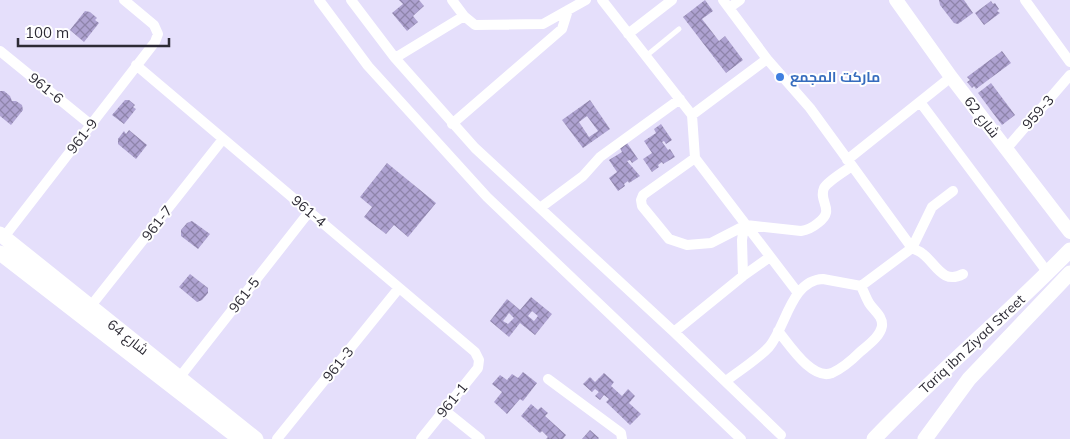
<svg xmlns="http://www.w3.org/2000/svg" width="1070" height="439" font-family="Mulish,Cairo,sans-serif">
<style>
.building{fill:url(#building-cross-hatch);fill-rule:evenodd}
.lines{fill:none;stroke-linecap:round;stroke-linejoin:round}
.lane{stroke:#fff;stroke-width:5}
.street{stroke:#fff;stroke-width:10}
.secondary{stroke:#fff;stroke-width:14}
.primary{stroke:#fff;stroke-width:15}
.shop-dot{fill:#3f7fe0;stroke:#fff;stroke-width:2}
.labels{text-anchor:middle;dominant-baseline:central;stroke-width:4;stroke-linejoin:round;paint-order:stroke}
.shop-label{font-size:14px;font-weight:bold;fill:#366cbe;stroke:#fff;text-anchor:start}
.street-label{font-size:14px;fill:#2d2b35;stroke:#fff}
</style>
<defs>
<pattern id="building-cross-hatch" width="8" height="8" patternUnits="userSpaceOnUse" patternTransform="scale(1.25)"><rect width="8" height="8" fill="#aea2d1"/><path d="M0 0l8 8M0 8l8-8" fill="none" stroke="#8e84aa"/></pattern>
</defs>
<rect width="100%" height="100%" fill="#e5dffb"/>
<!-- building -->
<path class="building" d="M399,0H419L424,6L413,16L418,22L407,31L392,13L403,4Z
M705,0L713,11L702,19L719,41L725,36L743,60L726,73L683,17Z
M939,0H964L973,13L958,24L954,23L940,5Z
M991,1L993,4L995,3L999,9L997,11L1000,13L984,25L975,13Z
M85,11L90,12L97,18L95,20L99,23L84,42L70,30Z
M1002,51L1011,63L976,89L974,86L972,88L967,82L970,80L967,77Z
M991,83L1015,115L1002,125L978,93Z
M0,91H4L10,96L12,101H16L22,105L23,110L11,125L0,116Z
M125,100H129L135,105L133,107L136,109L124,124L112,115Z
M590,100L610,129L583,148L562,120ZM587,116L598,131L589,137L579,122Z
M661,124L672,140L666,144L664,141L662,142L668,150L670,149L675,157L663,164L662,162L658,165L659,167L652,172L643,159L652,153L644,141L656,133L654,129Z
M129,130L147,145L136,159L118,144V139L124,131L126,134Z
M627,143L638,159L632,163L630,160L627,161L640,176L629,183L628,181L624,184L625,186L618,191L609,178L617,172L609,160L622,152L620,148Z
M387,163L436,203L408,237L394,225L386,234L364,217L372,207L360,197Z
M192,221L210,234L198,249L181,236V230L187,223Z
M190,274L208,288V293L202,300L197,302L179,287Z
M531,297L552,314L535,335L520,323L509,337L490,321L507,299L520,310ZM532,311L538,316L534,321L528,316ZM509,313L514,318L508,324L503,321Z
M523,372L537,383L523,401L520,399L507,414L494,402L502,392L492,384L500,375L507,380L512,374L518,378Z
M604,373L614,382L611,386L622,396L628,389L635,396L629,403L641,414L630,425L606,402L609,399L604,395L600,400L595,396L599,392L595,389L592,392L583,384L590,377L595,382Z
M531,404L538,410L541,407L548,413L545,416L566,435L563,439H546L548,437L542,431L540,433L521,416Z
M590,430L599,438L598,439H582Z"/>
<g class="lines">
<!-- lane -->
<path class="lane" d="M646,56L679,29"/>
<!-- street -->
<path class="street" d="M319,0L368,66L487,197L741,439
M351,0L395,58L475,148L674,332L781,435
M452,0L464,16
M602,0L692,115L695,158L798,293
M723,0L767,59L810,108L912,248C916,250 920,251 923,254C936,264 943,285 963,274
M1025,0L1070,62
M729,8L740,0
M628,34L672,0
M0,51L91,125
M395,58L464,16L475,25L543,24L586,0
M136,65L475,352L479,360L478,368L421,439
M920,102L1048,273
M692,115L767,59
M452,124L562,29L568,10
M1007,148L1070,75
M695,158L643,195L641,200L642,206L669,239L687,245L711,243L746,225L801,231C808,230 812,228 818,223C836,210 818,202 824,188C828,181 845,171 852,166
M847,160L951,77
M540,208L583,176L600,157L680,99
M4,237L155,42L158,34L154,25L124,0
M743,276L742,240L744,226
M90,307L223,139
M778,331C789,344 812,381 832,373C843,368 852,360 860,352C868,345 880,337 882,326C883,316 874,311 869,303C866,298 864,292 861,286
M674,332L743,276L770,257
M179,378L309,212
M548,379L621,433L622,439
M726,381C740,370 757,360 769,347C786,327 791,280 823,279L861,286L912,248L932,207L953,191
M444,410L480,439
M277,439L399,288"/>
<!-- secondary -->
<path class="secondary" d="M896,0L951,77L1070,232"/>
<!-- primary -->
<path class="primary" d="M0,234L256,439
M0,253L240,439
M874,439C937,373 1007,315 1070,250
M925,439L969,379L1070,273"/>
</g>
<!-- markers -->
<circle class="shop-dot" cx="780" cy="77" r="5"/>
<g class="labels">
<!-- shop labels -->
<g class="shop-label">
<text x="790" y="77">ماركت المجمع</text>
</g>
<!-- street labels -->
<g class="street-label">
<text transform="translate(46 88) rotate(39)">961-6</text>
<text transform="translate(1038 112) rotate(-49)">959-3</text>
<text transform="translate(982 117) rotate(52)">شارع 62</text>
<text transform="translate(82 136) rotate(-52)">961-9</text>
<text transform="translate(309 211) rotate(40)">961-4</text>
<text transform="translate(157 223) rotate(-52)">961-7</text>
<text transform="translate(244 295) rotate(-52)">961-5</text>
<text transform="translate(128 337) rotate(38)">شارع 64</text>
<text transform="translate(972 344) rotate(-43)">Tariq ibn Ziyad Street</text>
<text transform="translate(338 364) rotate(-51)">961-3</text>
<text transform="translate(452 400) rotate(-51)">961-1</text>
</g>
</g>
<!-- scale -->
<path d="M18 38v8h151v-8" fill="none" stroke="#2d2b35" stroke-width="2.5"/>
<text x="25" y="38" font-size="15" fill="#2d2b35" stroke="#ffffff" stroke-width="4" paint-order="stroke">100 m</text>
</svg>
